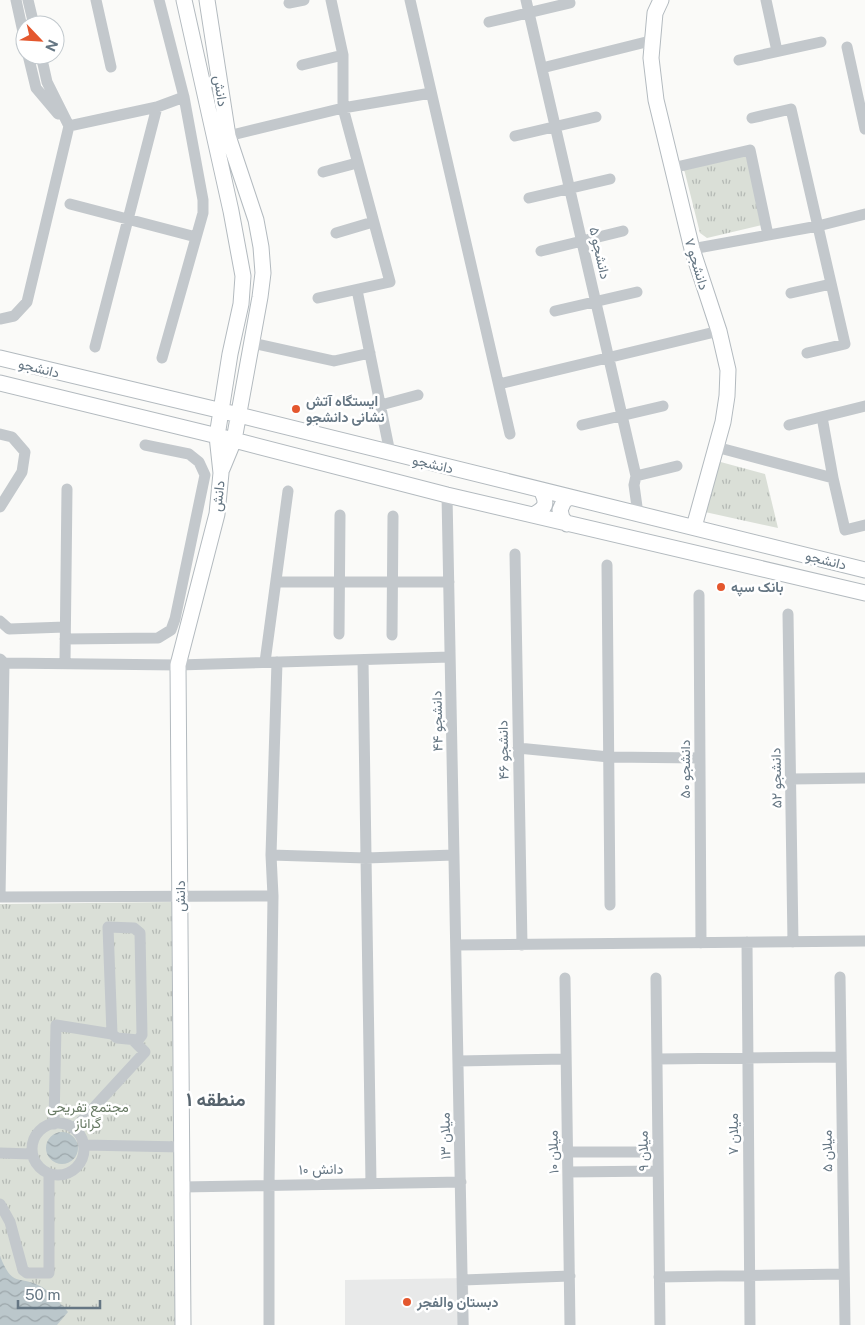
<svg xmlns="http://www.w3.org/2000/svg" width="865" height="1325" font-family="'Public Sans',Vazirmatn,sans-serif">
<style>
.built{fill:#e8e9e9}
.grass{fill:url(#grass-tufts)}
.water{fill:url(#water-waves)}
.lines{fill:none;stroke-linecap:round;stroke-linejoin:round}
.secondary-casing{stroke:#b3babf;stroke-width:17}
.street{stroke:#c3c8cc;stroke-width:11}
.secondary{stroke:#fff;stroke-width:15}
.poi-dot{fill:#e4572e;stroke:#fff;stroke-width:2}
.labels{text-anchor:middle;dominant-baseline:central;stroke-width:5;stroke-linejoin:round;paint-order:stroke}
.street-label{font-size:14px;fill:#657683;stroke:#fff}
.poi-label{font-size:14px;font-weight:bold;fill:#657683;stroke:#fff;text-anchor:start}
.park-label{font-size:14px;fill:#687a64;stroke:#fff}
.district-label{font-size:19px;font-weight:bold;fill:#57646e;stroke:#fff}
</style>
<defs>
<pattern id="grass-tufts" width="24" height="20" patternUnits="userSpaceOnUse" patternTransform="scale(1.25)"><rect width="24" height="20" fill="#dadfd7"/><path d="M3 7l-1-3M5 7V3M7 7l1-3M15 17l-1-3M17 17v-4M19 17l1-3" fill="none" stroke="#b4b9b4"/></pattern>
<pattern id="water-waves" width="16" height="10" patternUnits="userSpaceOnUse" patternTransform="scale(1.25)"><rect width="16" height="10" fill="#bbc7cb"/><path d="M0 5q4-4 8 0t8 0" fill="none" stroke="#9ca6aa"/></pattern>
</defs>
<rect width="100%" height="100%" fill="#fafaf8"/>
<!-- built -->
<path class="built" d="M468,1278L469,1325H345V1280Z"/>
<!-- grass -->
<path class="grass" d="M746,155L762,225L707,238L700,233L684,169Z
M717,461L765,474L778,528L705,512Z
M174,902L176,1325H0V904Z"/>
<!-- water -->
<path class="water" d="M46 1148a16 16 0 1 1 32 0a16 16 0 1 1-32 0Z
M0,1256C13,1289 18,1274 42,1287C52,1293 60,1303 68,1312L57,1325H0Z"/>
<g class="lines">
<defs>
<path id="secondary" d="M207,0L228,136L256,220L261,247L263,273L260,297L234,440L222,469
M661,0L655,13L651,58L656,100L692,249L719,331L728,370L727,396L723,422L694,527
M0,358L239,415L865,570
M0,383L234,440L447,495L865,593
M533,515C546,508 548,504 541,490
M567,524L562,518L560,510L564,501L570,497
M183,1325L178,665L217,514L221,473L217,436L230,354L241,304L243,276L231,211L184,0"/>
</defs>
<!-- secondary casing -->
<use href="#secondary" class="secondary-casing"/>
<!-- street -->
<path class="street" d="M16,0L25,41
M28,0L34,25
M96,0L111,67
M159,0L184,97L203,200V213L162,358
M410,0L510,434
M526,0L636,476L634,485L638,514
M766,0L777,51
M289,3L304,0
M489,22L570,3
M847,47L865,129
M28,55L36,88L58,114
M739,60L821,42
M302,65L343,55
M542,68L654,40
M752,118L791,109L845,344L807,353
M69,126L157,107L184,97
M228,136L343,108L431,93
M515,136L596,117
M672,168L750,150L768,235
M323,172L357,163
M529,198L610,179
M70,204L196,237
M336,233L373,222
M692,249L818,226L865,214
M541,251L623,231
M357,290L390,453
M791,293L831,284
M318,298L390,282L343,108V55L331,0
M555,311L637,292
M0,319L14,316L27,302L69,126L47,82L41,55
M252,343L334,361L370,353
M95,347L157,107
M499,384L719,331
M381,405L418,395
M822,417L833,478L845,530L865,525
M582,425L663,406
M789,425L865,406
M0,434L12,437L25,452L22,472L0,507
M716,447L833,478
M636,476L677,466
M447,495L463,1325
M515,554L522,945
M607,565L610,905
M276,582H449
M699,595L701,943
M788,614L793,942
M0,621L9,629L65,627
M339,634L340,515
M392,635L393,516
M65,639L158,638L171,630L175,619L205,475L199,462L189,454L145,445
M0,659L4,663L0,897
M363,660L371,1183
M265,662L288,491
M4,663L178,665L450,657
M65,663L67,489
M518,748L609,757L700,758
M791,779L865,778
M271,855L366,858L454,855
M0,897L273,896
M747,942L750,1325
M456,945L865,941
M840,977L845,1325
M565,978L570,1325
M656,978L660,1325
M657,1059L841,1057
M458,1061L566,1059
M32 1149a26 26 0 1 1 52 0a26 26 0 1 1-52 0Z
M54,1124L56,1025L112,1034L117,1038L138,1040L142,1035L140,933L134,928L108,927L112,1034
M74,1129L145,1052L133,1040
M84,1145L182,1147
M568,1152H658
M0,1153L32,1154
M568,1172L658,1171
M182,1187L461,1182
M0,1204L10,1222L23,1270L27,1273H49V1174
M659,1277L844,1274
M463,1280L570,1276
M269,1325V1185L273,896L271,855L277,662"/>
<!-- secondary -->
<use href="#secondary" class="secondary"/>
</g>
<!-- markers -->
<g class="poi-dot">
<circle cx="296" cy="409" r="5"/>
<circle cx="721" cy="587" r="5"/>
<circle cx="407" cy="1302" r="5"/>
</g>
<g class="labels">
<!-- street labels -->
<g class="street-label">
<text transform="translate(221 91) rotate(82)">دانش</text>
<text transform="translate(600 253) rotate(77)">دانشجو ۵</text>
<text transform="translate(697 264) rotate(73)">دانشجو ۷</text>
<text transform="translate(39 368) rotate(14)">دانشجو</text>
<text transform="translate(433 464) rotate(13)">دانشجو</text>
<text transform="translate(218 496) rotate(-84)">دانش</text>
<text transform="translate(826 560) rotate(14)">دانشجو</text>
<text transform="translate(437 721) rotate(-91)">دانشجو ۴۴</text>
<text transform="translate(503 750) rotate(-91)">دانشجو ۴۶</text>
<text transform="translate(685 769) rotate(-90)">دانشجو ۵۰</text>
<text transform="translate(776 778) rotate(-91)">دانشجو ۵۲</text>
<text transform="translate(180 896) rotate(-90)">دانش</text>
<text transform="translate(733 1134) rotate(-90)">میلان ۷</text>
<text transform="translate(445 1136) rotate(-91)">میلان ۱۳</text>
<text transform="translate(643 1151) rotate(-91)">میلان ۹</text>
<text transform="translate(827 1151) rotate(-91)">میلان ۵</text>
<text transform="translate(553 1152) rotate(-91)">میلان ۱۰</text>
<text transform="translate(321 1169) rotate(-1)">دانش ۱۰</text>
</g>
<!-- poi labels -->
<g class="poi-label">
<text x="306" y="401">ایستگاه آتش<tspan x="306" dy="16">نشانی دانشجو</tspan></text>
<text x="731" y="587">بانک سپه</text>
<text x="417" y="1302">دبستان والفجر</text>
</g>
<!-- park labels -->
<g class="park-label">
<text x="88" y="1107">مجتمع تفریحی<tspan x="88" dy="16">گراناز</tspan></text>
</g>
<!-- district labels -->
<g class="district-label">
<text x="216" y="1099">منطقه ۱</text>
</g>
</g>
<!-- north arrow -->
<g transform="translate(40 40) rotate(115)"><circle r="24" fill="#ffffff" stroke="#c1c8cd"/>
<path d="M0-4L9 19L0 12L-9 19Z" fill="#e4572e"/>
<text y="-8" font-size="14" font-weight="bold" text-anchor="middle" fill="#657683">N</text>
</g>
<!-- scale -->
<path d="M18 1300v8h82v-8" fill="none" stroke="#657683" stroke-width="2.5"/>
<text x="25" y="1300" font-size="15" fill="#657683" stroke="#ffffff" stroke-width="4" paint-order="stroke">50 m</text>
</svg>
